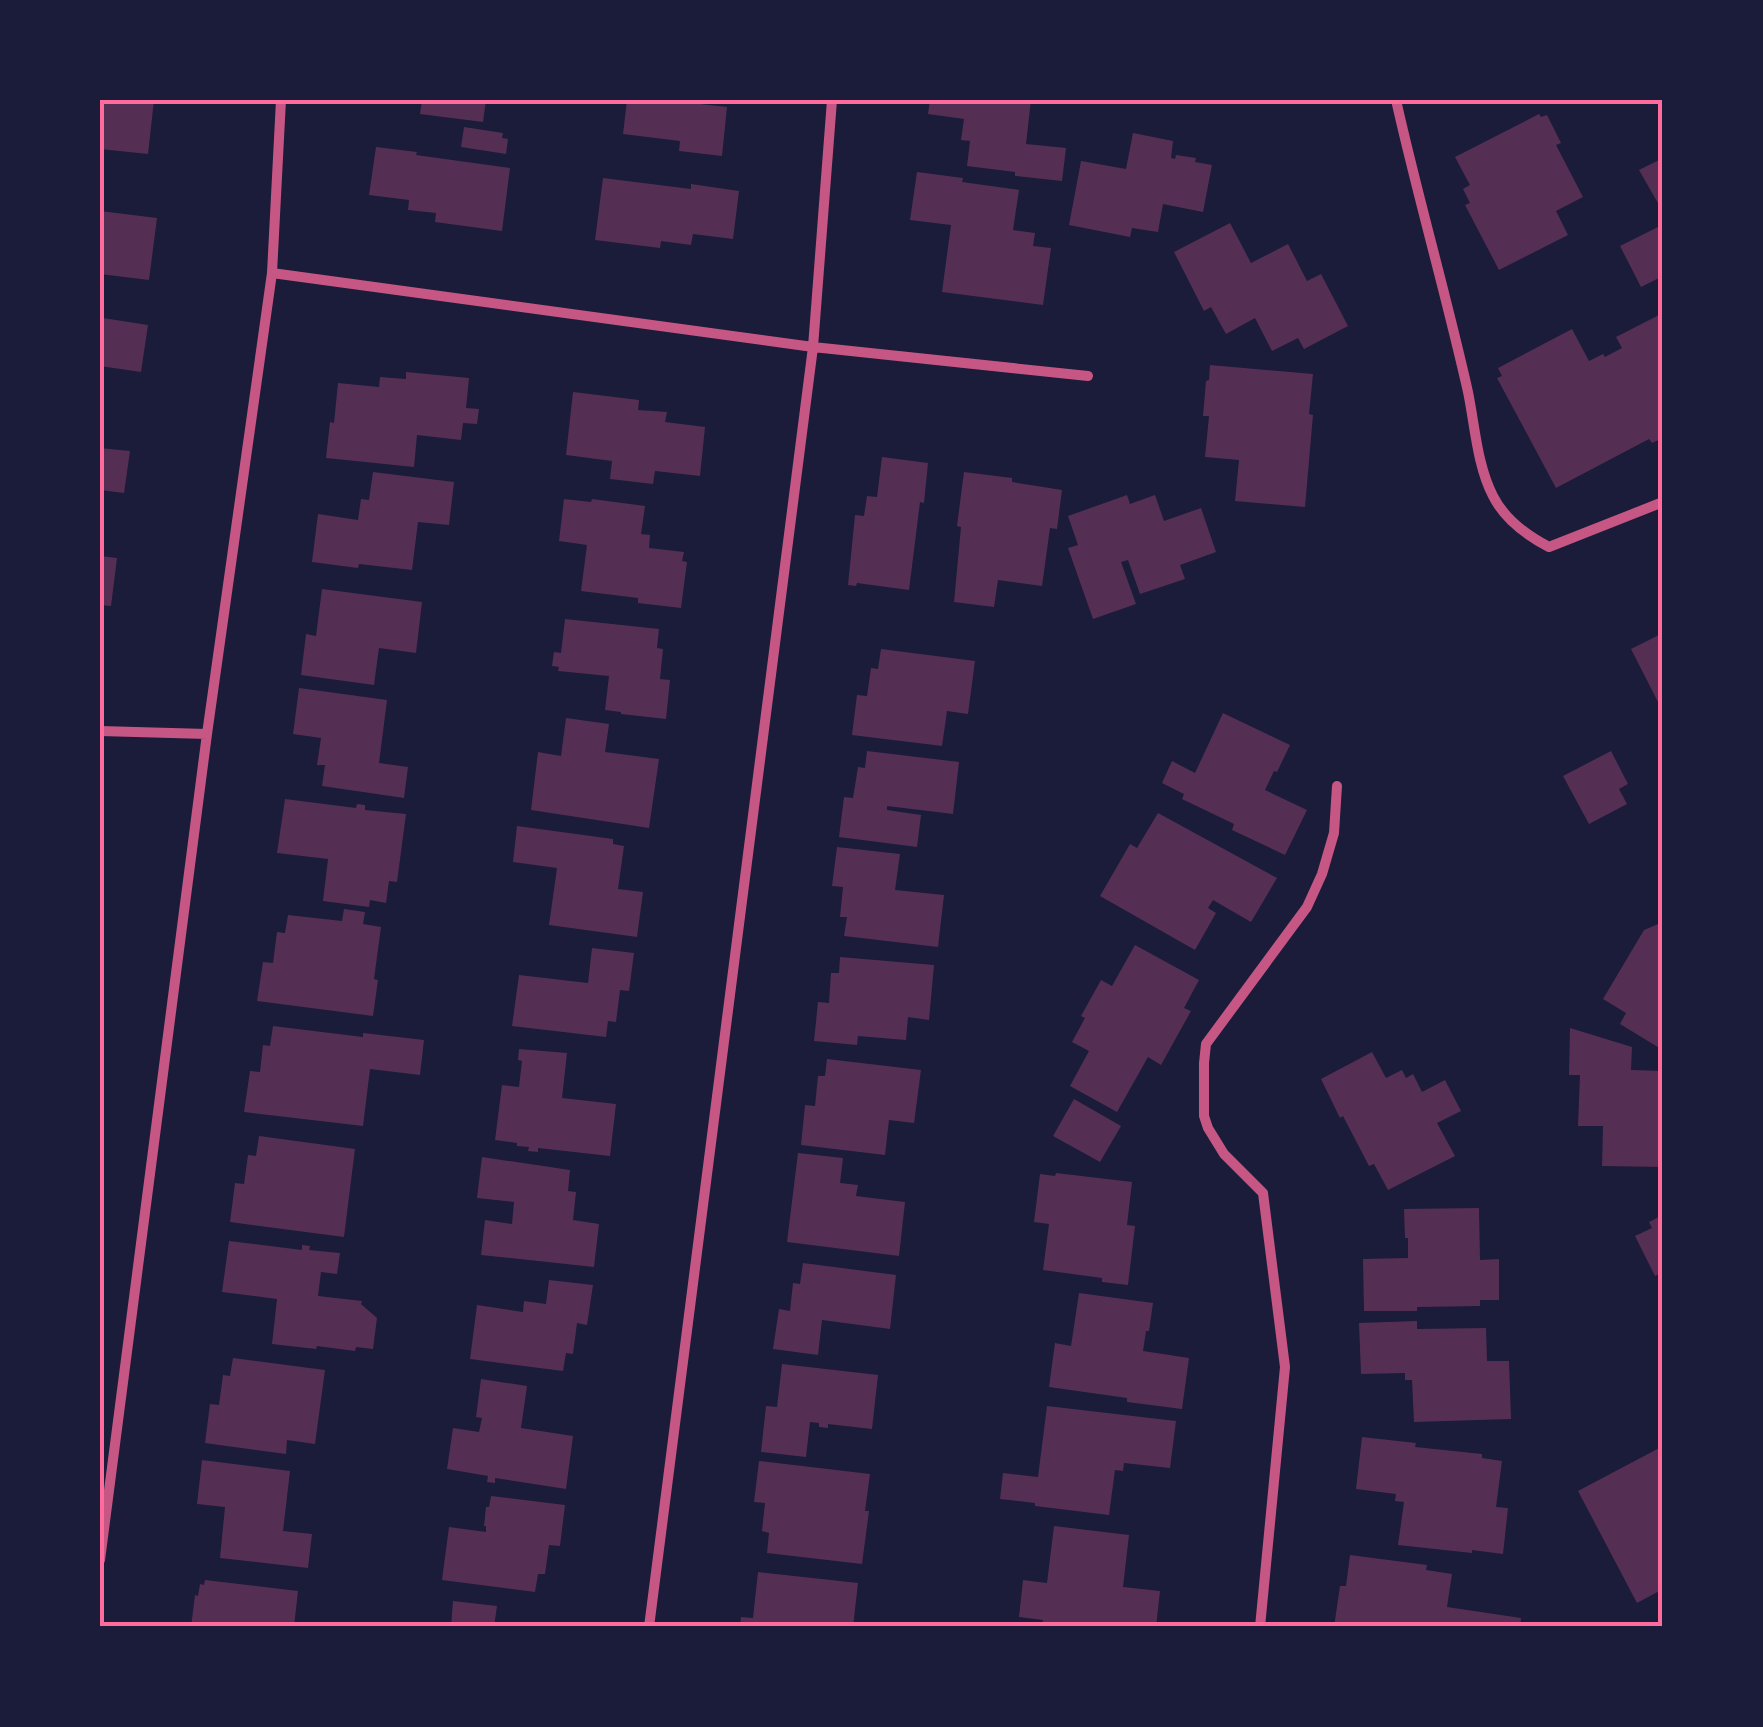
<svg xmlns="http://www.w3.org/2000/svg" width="1763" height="1727" font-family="'Alegreya Sans',sans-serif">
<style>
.building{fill:#542f53}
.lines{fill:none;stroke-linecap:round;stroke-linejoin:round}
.minor{stroke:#c65784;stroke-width:10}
.neatline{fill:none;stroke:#ff6b9d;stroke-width:4}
</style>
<rect width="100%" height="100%" fill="#1b1b3a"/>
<!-- building -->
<path class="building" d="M100,100H154L148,154L100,149Z
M422,100H486L483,122L420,114Z
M627,100H692L691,103L727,107L722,156L679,151L680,141L623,134Z
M930,100H1031L1026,144L1066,148L1062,181L1015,176V172L967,166L970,141L961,140L964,119L928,114Z
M1539,114L1541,117L1547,115L1561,143L1556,145L1583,197L1556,211L1568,235L1499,270L1465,205L1470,203L1463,189L1470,185L1455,157Z
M464,127L503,133L502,138L508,139L506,154L461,147Z
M1133,133L1173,141L1171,158L1175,159L1176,155L1196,158L1195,162L1212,165L1203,212L1163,204L1158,232L1132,228L1130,237L1069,225L1081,161L1126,169Z
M376,147L417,152L416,155L510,168L502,231L435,222L436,213L408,210L409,200L369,195Z
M1663,158V212L1639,170Z
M917,172L963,178L962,182L1019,190L1013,230L1035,233L1033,246L1051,248L1043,305L942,292L951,225L910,220Z
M603,178L691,189V184L739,191L733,239L693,234L691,245L661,241L660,248L595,240Z
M100,211L157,218L149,280L100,274Z
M1230,223L1251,263L1288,244L1307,281L1321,274L1348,326L1304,349L1298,338L1272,351L1255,318L1226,334L1211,307L1204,311L1174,252Z
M1658,227L1663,236V276L1641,287L1620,246Z
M1663,313V438L1652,443L1649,439L1556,488L1497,378L1502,376L1498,368L1572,329L1589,361L1603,354L1605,357L1622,348L1616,337Z
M103,318L148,325L141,372L100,366V322H102Z
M1210,365L1313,374L1309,414L1313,415L1305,507L1235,501L1239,460L1205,457L1209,416H1203L1206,381L1209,380Z
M406,372L469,378L466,408L479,409L477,424L463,423L461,440L417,435L414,467L326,458L330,422L334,423L338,383L379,387L380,377L406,379Z
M573,392L639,400L638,410L667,412L665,422L705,427L700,476L655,471L653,484L610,479L612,461L566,455Z
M100,448L130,451L124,493L100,490Z
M882,457L928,463L924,503L920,502L909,590L857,583L856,586L848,585L855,515L864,516L867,496L877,497Z
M373,472L454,482L449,525L418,522L412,570L359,564L358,568L312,562L318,514L358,520L361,499L369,500Z
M964,472L1012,478V482L1062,490L1057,529L1050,528L1042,586L998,580L994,607L954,602L961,527L957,526Z
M1127,495L1130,504L1155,495L1164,521L1201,508L1216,552L1180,565L1185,579L1140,594L1128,560L1121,562L1136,604L1093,619L1068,548L1078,545L1068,516Z
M564,499L591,502L592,499L645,506L641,534L650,535L649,548L684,552L682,561L687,562L681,608L638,603V598L581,591L587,545L559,541Z
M100,556L117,558L111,606L100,605Z
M322,589L422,602L416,653L379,648L374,685L301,675L306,634L316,636Z
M565,619L659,629L657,648L663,649L660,679L670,680L666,719L621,714V712L605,710L609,676L558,671L559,667L552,666L554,652L561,653Z
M1663,633V702L1659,704L1631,649Z
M881,649L975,661L968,714L947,711L942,746L852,735L857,695L867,696L871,668L878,669Z
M299,688L387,700L379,763L408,767L404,798L322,786L325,765H317L321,738L293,734Z
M1223,713L1290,745L1277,772L1274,771L1265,790L1307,810L1285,855L1232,830L1234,824L1182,799L1184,794L1162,783L1172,761L1195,773Z
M566,718L609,724L605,752L659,759L649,828L531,810L538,752L561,756Z
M867,751L959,762L953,814L887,806V810L921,815L917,847L839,837L844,797L853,798L858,767L865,768Z
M1611,751L1628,784L1619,789L1627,804L1589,824L1563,776Z
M285,799L356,808L357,804L365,805V810L406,814L397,882L389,881L386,903L370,900L369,907L323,901L328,859L277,853Z
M1158,813L1277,878L1251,922L1213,900L1208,908L1216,913L1195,950L1100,896L1130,844L1137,848Z
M517,826L613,839V844L624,846L618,889L643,892L637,937L549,925L557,868L513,862Z
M837,847L900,854L895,890L944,895L938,947L844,936L847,917H840L843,887L832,886Z
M344,909L365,912L363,924L381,927L374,979L378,980L373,1016L257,1001L263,962L273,963L277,932L285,933L288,915L342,921Z
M1663,922V1045L1661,1049L1620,1024L1626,1013L1603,999L1644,930Z
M1135,945L1199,980L1184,1008L1191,1011L1161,1065L1148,1057L1117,1112L1070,1086L1089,1051L1072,1042L1085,1018L1081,1016L1101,980L1112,986Z
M592,948L634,953L629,991L620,990L616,1022L608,1021L606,1037L512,1026L519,975L588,983Z
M840,957L934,965L929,1020L908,1017L906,1040L858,1036L857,1045L814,1041L818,1002L829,1003L831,973H839Z
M273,1026L363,1037V1033L424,1040L420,1075L370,1069L363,1126L244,1112L250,1071L260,1072L263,1045L270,1046Z
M1570,1028L1632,1047L1631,1070L1663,1071V1167L1602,1166L1603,1126H1578L1580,1075H1569Z
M519,1049L567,1053L562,1098L616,1104L610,1156L538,1148V1152L528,1151L529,1147L517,1146V1143L495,1140L502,1085L519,1087L522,1061L518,1060Z
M1372,1052L1386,1078L1402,1070L1406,1078L1413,1074L1422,1092L1445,1080L1461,1111L1437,1123L1455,1156L1388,1190L1374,1164L1369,1166L1343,1116L1340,1118L1321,1079Z
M827,1059L921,1070L914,1123L889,1120L885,1155L801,1145L805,1105L815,1106L818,1076H825Z
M1074,1099L1121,1126L1100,1162L1053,1136Z
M259,1136L355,1149L344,1237L230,1222L235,1183L244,1184L248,1155L256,1156Z
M798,1153L843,1158L840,1183L858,1185L856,1196L905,1202L899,1256L787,1242Z
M482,1157L570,1170L568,1191L576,1192L573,1220L599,1224L594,1267L481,1255L485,1220L512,1224L514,1202L477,1198Z
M1056,1173L1132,1182L1127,1225L1135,1226L1128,1285L1102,1282V1278L1043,1270L1049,1224L1034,1222L1040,1174L1055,1176Z
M1479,1208L1480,1260L1499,1259V1300H1480V1306L1417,1307V1311H1364L1363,1259L1408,1258V1238H1405L1404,1209Z
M1663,1215V1272L1655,1276L1635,1236L1652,1228L1649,1222Z
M229,1241L302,1250V1245L310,1246L309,1250L340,1253L337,1274L321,1272L318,1296L362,1301L361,1304L377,1318L373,1349L356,1347L355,1351L317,1346L316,1349L272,1344L277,1299L222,1292Z
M803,1263L896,1275L890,1329L822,1320L818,1355L773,1349L779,1309L790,1311L793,1283L800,1284Z
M549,1280L593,1285L587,1325L577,1323L573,1354L566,1353L563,1371L470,1359L477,1305L523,1312L524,1301L546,1304Z
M1079,1293L1153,1303L1149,1331H1146L1143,1351L1189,1358L1182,1409L1127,1402V1398L1049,1387L1055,1343L1071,1346Z
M1417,1321V1329L1486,1328L1487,1361H1509L1511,1419L1414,1422L1412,1380H1405V1373L1361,1374L1359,1323Z
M233,1358L325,1370L315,1444L287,1440L286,1454L205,1443L210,1404L219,1405L223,1375L230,1376Z
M782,1364L878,1375L872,1429L828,1424V1428L819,1427V1423L810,1422L806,1457L761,1452L766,1406L777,1407Z
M481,1379L527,1386L521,1428L573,1436L566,1489L495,1478V1483L487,1482L488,1476L447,1469L453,1428L479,1432L482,1418L476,1417Z
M1047,1406L1176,1421L1170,1468L1124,1463L1123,1471L1115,1470L1109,1515L1035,1506V1503L1000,1499L1003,1473L1038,1477Z
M1362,1437L1416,1443L1415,1447L1482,1454V1458L1502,1461L1496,1507L1508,1508L1503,1554L1472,1550V1553L1398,1545L1404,1502L1395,1501L1396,1494L1356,1489Z
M1663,1446V1589L1637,1603L1578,1491Z
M202,1460L290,1471L283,1531L312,1534L308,1568L220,1558L225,1507L197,1504Z
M759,1461L870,1474L865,1511H869L862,1564L767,1553L769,1533L762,1531L765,1503L754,1502Z
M491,1496L565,1505L560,1546L549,1545L545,1574H538L535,1592L442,1580L449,1527L486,1532V1526H484L486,1507H489Z
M1054,1526L1129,1535L1123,1587L1160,1591L1156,1627H1062L1042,1625L1043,1620L1019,1617L1023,1580L1047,1583Z
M1350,1555L1427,1565L1426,1570L1452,1574L1447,1607L1521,1618L1520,1627H1334L1340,1586H1346Z
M758,1572L858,1583L853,1627H740L741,1617L753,1618Z
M205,1580L298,1591L294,1627H191L195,1595L198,1596L200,1584L204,1585Z
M453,1601L497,1606L494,1627H451Z"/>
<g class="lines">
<!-- minor -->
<path class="minor" d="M1396,100C1418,198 1446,294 1468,392C1475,426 1477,465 1493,496C1505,520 1526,535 1549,547L1663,502
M272,273L813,347L1088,376
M100,731L207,734
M100,1560L207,734L272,273L281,100
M649,1627L813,347L832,100
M1260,1627L1285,1367L1263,1193L1224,1154L1208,1128L1204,1116V1063L1206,1044L1307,907L1322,874L1334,833L1337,786"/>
</g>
<!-- border -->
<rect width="1763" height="1727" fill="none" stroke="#1b1b3a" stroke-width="205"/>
<rect x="102" y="102" width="1558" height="1522" class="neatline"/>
</svg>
